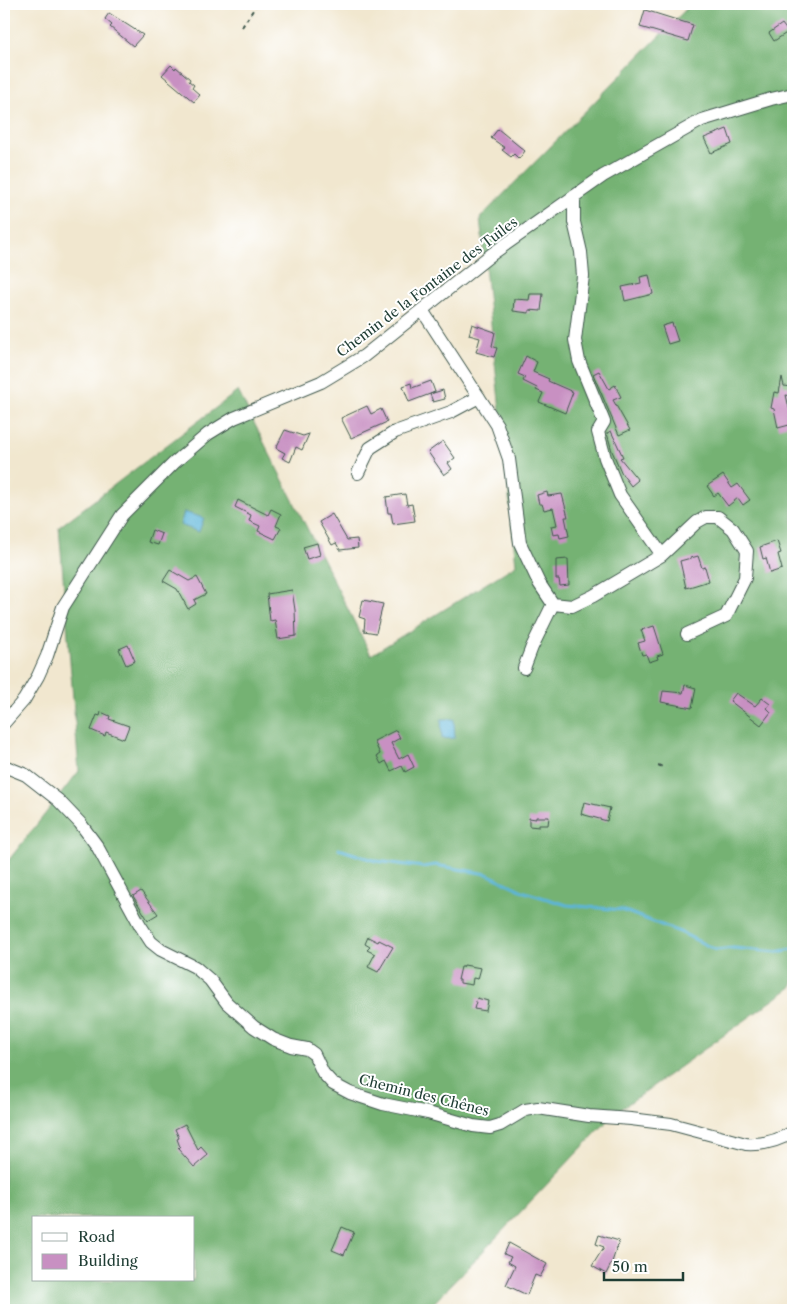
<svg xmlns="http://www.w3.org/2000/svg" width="797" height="1314" font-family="'Libre Caslon Text',serif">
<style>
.forest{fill:#75b273;stroke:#4a7854;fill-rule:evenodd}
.water{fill:#5cb5d9;stroke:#3e7986}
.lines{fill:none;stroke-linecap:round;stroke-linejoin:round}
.stream{stroke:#5cb5d9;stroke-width:3}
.building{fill:#c890c2}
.minor-casing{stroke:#3e564b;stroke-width:14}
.path{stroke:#3e564b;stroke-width:2;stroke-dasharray:4 4;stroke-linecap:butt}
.minor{stroke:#fff;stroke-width:12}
.labels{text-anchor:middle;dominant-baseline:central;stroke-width:4;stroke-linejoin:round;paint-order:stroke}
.street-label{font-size:14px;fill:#1f3d34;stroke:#fff}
</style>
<rect width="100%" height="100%" fill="#fff"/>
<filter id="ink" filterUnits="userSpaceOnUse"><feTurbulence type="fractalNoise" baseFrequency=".02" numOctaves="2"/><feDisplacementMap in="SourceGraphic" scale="10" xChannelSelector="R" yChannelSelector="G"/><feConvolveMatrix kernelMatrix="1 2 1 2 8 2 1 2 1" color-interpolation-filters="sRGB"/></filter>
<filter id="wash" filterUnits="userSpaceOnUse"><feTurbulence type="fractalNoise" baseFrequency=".0096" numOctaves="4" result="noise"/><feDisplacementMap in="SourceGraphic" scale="20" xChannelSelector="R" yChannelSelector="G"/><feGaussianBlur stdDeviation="1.12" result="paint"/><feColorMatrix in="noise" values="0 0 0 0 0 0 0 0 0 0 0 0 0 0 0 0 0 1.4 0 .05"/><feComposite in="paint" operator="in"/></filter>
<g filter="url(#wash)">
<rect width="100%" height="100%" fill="#f1e7cf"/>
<!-- forest -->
<path class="forest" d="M691,4H793V986L615,1113L427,1310H4V866L79,771L59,527L238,391L371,655L516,565L480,218ZM34,1218H194V1280H34Z"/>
<!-- water -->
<path class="water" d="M184,512L204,518L199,532L180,525Z
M441,719H454L455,738L442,739Z"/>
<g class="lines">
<!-- stream -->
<path class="stream" d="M339,849L376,861L423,867L435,865L487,874L525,892L567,905L622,910L680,932L716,950L733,948L777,952L793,949"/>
</g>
<g id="blocks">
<!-- building -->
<path class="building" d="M645,10L693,25L688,41L640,27Z
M109,13L143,35L133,46L110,27L112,25L105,19Z
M782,24L788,32L774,41L769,33Z
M171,65L175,69L176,67L190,79L189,81L194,85L192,88L200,95L194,102L162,75Z
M498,129L525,151L519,159L514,154L511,157L502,150L505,148L491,138Z
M727,129L732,144L711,153L704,138Z
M649,275L653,294L625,301L622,287L641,283L640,277Z
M530,294H543L541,311L529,310V313L513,311L514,299L529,300Z
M672,323L678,341L668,344L662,326Z
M472,324L495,332L492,346L497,348L494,357L476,352L480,338L469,335Z
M526,356L537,362L533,372L549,379L548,381L573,392L565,413L539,402L543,393L536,390L537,388L523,381L525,377L518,374Z
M599,371L609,389L615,385L621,397L613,400L630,430L619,435L593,374Z
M782,377L784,386L792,387L791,396L786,395L793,424L778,428L774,409L771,408L774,392L779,393Z
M431,381L435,392L430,394L443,390L445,399L433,402L430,394L409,402L403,386L411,383L412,388Z
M367,406L371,414L381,409L387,422L351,438L341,418Z
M285,430L303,436L309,434L302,450L296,447L290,462L282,458L285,453L276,448Z
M611,431L623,457L620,458L638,480L631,486L622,474L612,451L607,433Z
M443,441L455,458L448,463L452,469L444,475L428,452Z
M723,475L732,488L738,484L750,500L743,505L738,498L728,506L718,493L714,496L707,486Z
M547,492L548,496L562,494L568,517H565L569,536L560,538L559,534L553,535L551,526L557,525L553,508L544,510L542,504H539L537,495Z
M405,494L407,505L412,504L415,521L393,524L391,513H388L386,497Z
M238,500L268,515L271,509L281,514L276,526L281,528L275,539L258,531L260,526L249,521L251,515L235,507Z
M332,514L347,540L357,539L358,548L340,550L336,543L332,545L319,522Z
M152,530L162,534L158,545L148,542Z
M777,541L781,553L778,554L782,569L770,573L766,558L763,559L760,547Z
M317,543L320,555L307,559L303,547Z
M698,556L702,568L705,567L709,581L686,588L680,561Z
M568,559L569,585L560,586L559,579H556V560Z
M170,570L189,581L197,577L206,594L194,600L196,604L188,609L177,589L163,581Z
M292,590L295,610L296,636L278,639L275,620L270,621L267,594Z
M363,600L383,604L376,633L364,631L365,619L359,617Z
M654,626L663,654L657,656L658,659L649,662L646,654L642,655L638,643L645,641L641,630Z
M128,645L135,661L126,665L119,649Z
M685,685L696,688L692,708L661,702L663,691L683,693Z
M736,693L755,706L762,698L770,704L767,708L771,712L761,725L730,701Z
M101,712L110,716L109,719L129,726L124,739L106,732L105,736L91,730L97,715L100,716Z
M396,730L400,738L391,743L399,759L408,754L414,767L405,772L402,766L391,771L386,761L381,764L377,756L380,754L374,741Z
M584,802L610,808L607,821L581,814Z
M536,817H549L548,825H539V827L529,826V818L536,819Z
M141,891L158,914L148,920L133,896Z
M368,937L378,942L379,940L393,947L378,972L368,967L375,954L367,950L370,947L365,944Z
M464,965L481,968L478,979L473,978L472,985L460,983V980H458L461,967H463Z
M477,998L488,1001L486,1011L474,1009Z
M185,1124L198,1150L201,1147L208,1155L194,1167L178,1149L180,1147L177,1139L179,1138L175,1129Z
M342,1227L354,1232L344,1255L332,1250Z
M599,1235L619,1241L612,1262L606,1274L592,1266L604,1247L596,1244Z
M509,1243L547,1264L540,1277L535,1275L527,1295L506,1285L515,1266L508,1262L511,1257L504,1254Z"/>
</g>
</g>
<g filter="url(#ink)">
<use href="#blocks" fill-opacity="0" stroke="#3e564b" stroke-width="1"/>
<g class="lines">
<defs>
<path id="minor" d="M574,196V222L581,252L583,276L575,340L579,361L604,422L598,432L605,458L620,495L662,555
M422,310L497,425L509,459L520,543L539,583L553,604L572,606L593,596L662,555L697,522L706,517H718L733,529L747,551L745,578L726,616L687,634
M358,473L370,448L395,432L451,412L479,397
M524,668L532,647L553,604
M4,723L24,700L38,676L47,656L63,607L122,515L174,463L208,434L234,418L321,382L364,356L492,254L603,176L702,120L771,99L793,94
M4,766L26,775L58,800L80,823L97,846L140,925L151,942L161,950L195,967L210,980L227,1003L254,1027L273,1039L291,1046L307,1049L314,1054L323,1073L333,1084L350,1093L383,1104L428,1113L473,1126L490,1128L500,1125L525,1110L538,1108L589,1116L631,1119L671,1124L746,1144C764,1145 778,1141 793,1132"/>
</defs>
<!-- minor casing -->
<use href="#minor" class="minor-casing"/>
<!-- path -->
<path class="path" d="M242,27L257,4
M658,765L665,768"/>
<!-- minor -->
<use href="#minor" class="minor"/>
</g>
</g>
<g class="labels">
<!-- street labels -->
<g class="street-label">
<text transform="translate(427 287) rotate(-37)">Chemin de la Fontaine des Tuiles</text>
<text transform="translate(424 1095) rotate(14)">Chemin des Chênes</text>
</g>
</g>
<!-- margin -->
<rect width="797" height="1314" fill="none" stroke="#fff" stroke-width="20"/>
<!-- legend -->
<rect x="32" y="1216" width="162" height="65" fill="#ffffff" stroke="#a5b1ae"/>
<rect x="42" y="1233" width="25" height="8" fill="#ffffff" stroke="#a5b1ae"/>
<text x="78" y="1242" font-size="15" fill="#1f3d34">Road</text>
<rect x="42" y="1254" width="25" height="15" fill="#c890c2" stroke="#a5b1ae"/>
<text x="78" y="1266" font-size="15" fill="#1f3d34">Building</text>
<!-- scale -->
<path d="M604 1272v8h79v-8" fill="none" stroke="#1f3d34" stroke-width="2.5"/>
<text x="612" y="1272" font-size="15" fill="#1f3d34" stroke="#ffffff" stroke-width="4" paint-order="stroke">50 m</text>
</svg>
